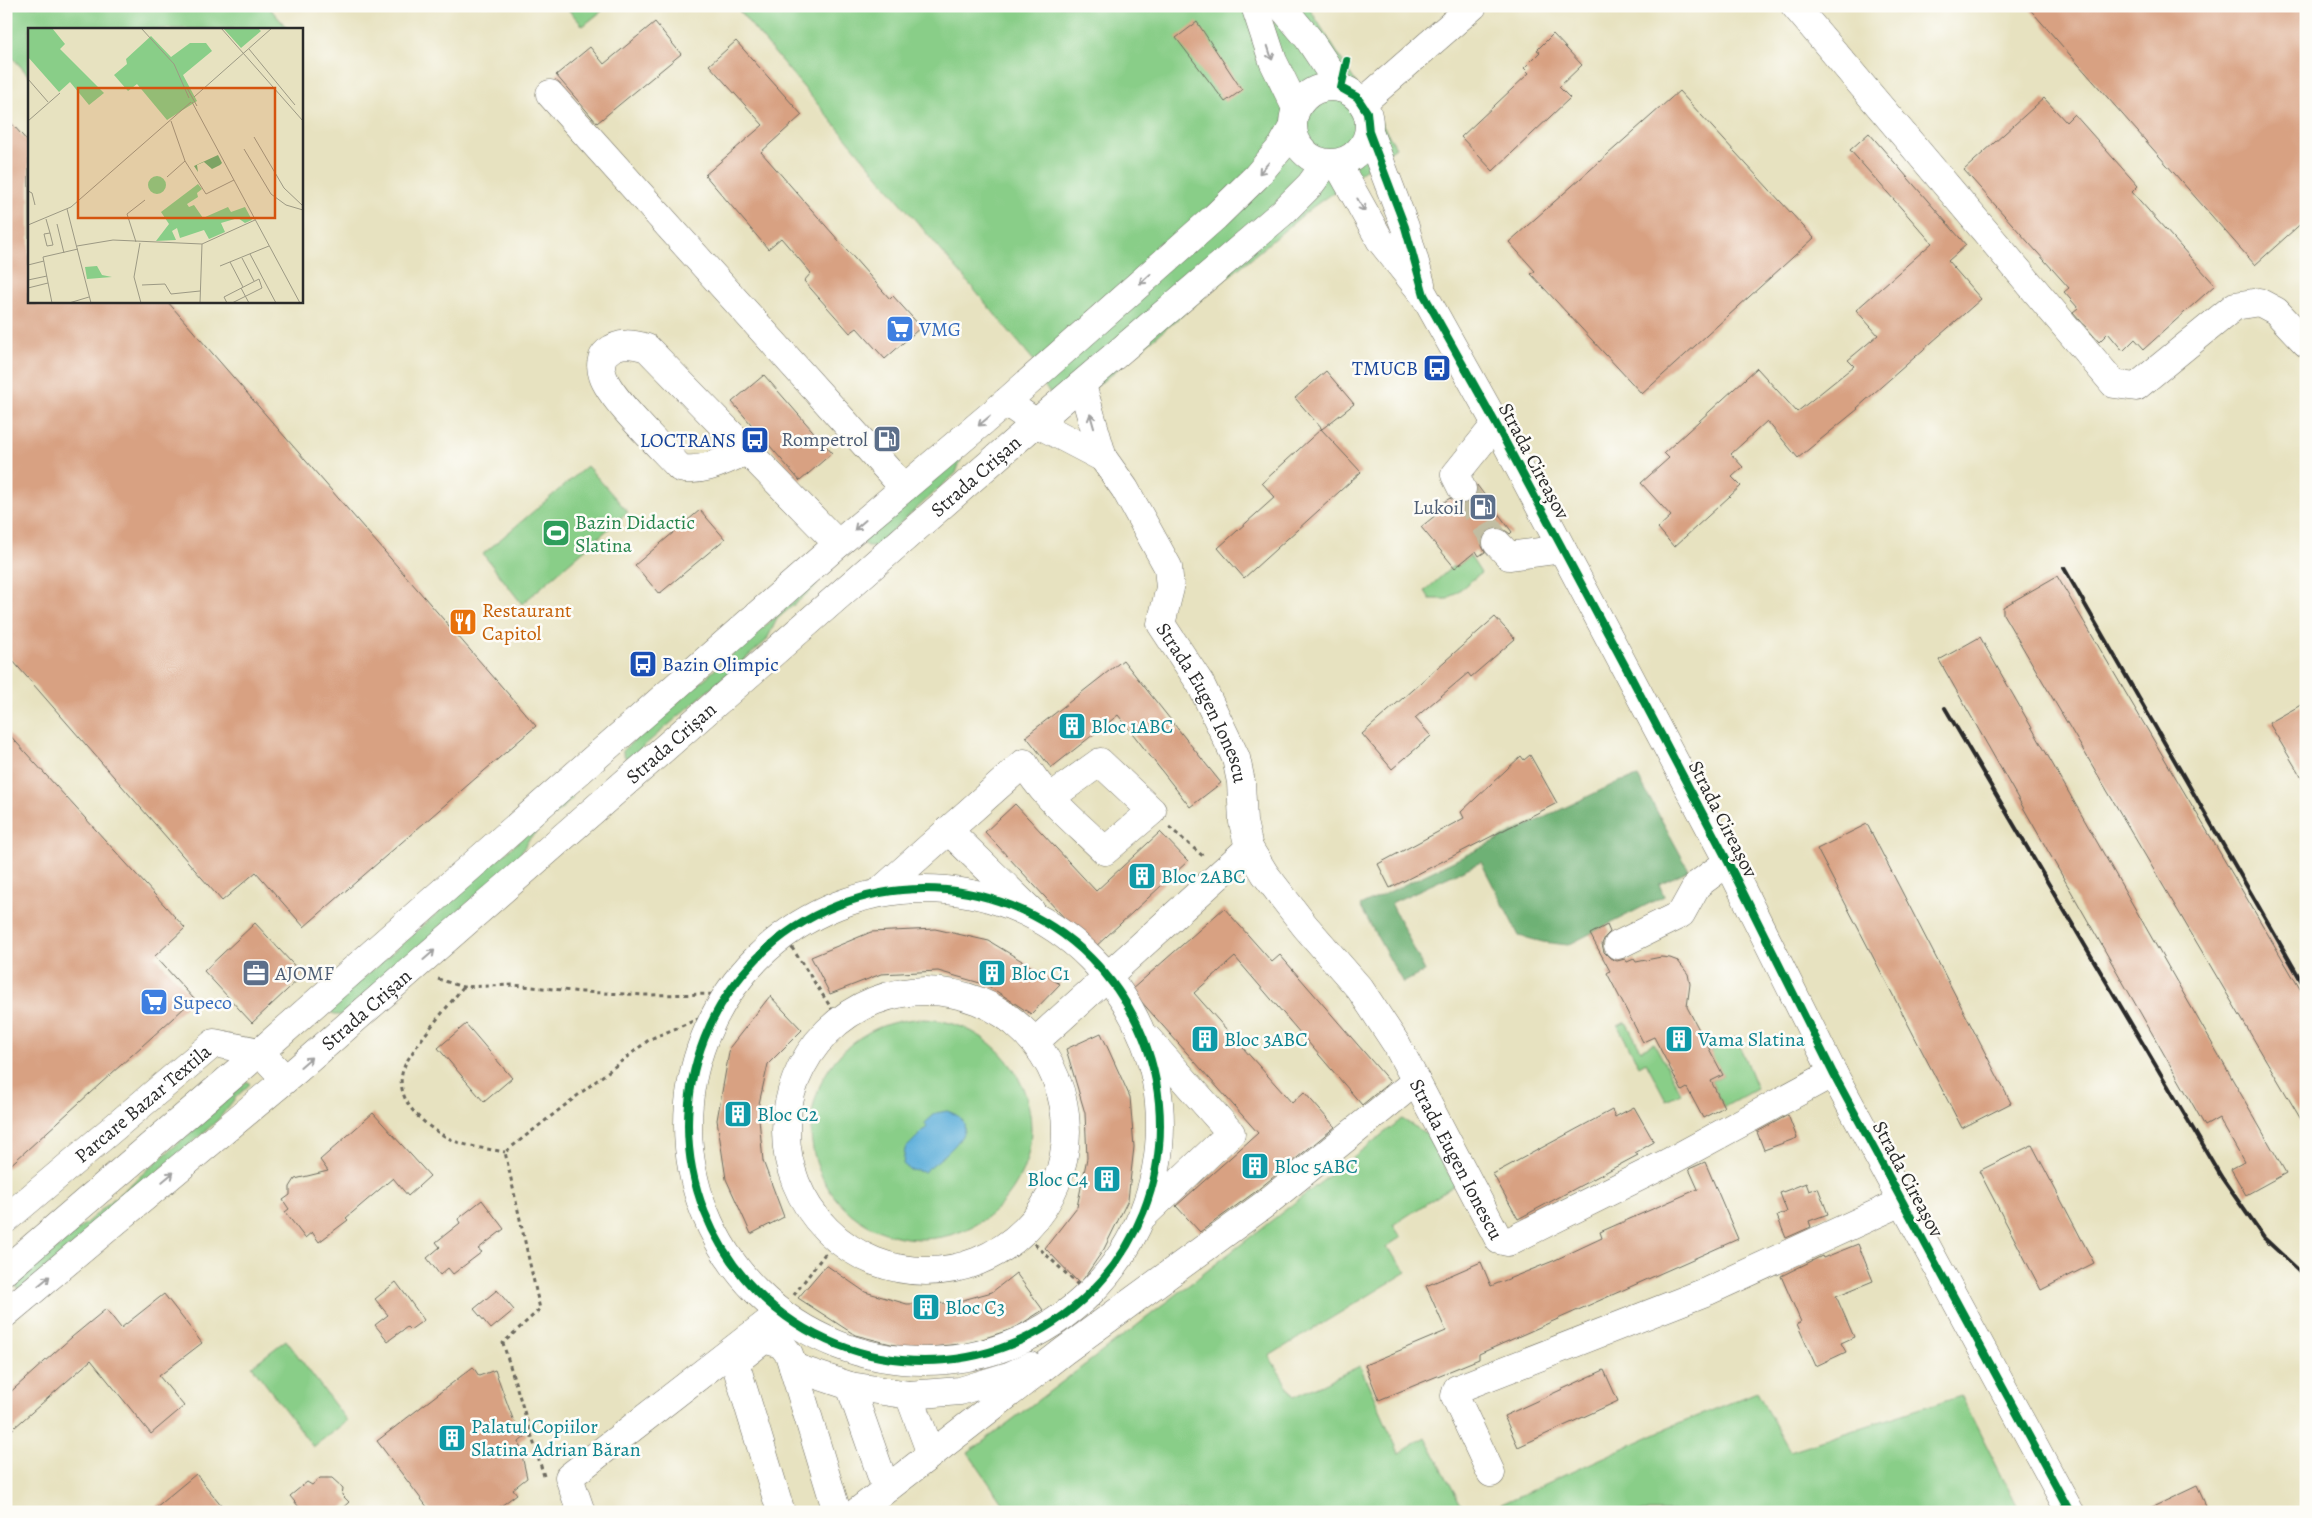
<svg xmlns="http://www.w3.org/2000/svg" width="2312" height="1518" font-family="Alegreya,serif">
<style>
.green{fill:#89ce88;stroke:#5a7c5a}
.forest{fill:#6eb174;stroke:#4c6e50}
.water{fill:#60b0db;stroke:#466e83}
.building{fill:#d8a182}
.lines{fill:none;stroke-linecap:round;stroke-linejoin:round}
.minor-tunnel{stroke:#c1bda2;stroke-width:28;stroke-dasharray:28 14;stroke-linecap:butt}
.minor-casing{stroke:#6d6b5f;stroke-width:29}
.major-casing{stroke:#6d6b5f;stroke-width:29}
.path{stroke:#6d6b5f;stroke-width:3;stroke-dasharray:4 4;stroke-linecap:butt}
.minor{stroke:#fff;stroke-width:28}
.major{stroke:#fff;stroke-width:28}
.rail{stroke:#2b2b2b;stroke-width:4}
.cycleway-casing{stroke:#fdfcf7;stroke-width:11}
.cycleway{stroke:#00873e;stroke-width:8}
.oneway{stroke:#a0a0a0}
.labels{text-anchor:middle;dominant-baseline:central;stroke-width:5;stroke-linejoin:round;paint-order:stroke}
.shop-label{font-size:20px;fill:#366cbe;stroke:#fdfcf7;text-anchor:start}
.transit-label{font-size:20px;fill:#164399;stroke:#fdfcf7;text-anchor:end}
.service-label{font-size:20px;fill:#4e5e75;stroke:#fdfcf7;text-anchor:end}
.street-label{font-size:20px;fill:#2b2b2b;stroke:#fdfcf7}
.leisure-label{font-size:20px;fill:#27864d;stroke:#fdfcf7;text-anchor:start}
.food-label{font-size:20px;fill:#c56008;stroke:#fdfcf7;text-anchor:start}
.culture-label{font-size:20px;fill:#0d838f;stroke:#fdfcf7;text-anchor:start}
.inset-road{fill:none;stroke:#9c9984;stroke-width:1}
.view{fill:#d5540f;fill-opacity:0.15;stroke:#d5540f;stroke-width:2.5}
.inset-edge{fill:none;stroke:#2b2b2b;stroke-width:2.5}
</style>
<rect width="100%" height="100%" fill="#fdfcf7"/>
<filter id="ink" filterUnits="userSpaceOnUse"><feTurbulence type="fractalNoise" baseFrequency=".02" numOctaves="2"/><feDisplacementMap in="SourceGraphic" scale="10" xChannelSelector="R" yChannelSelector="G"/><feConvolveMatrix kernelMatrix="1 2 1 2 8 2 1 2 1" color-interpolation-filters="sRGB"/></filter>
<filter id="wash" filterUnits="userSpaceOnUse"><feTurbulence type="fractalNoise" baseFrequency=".0096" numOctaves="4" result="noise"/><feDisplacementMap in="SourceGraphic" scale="20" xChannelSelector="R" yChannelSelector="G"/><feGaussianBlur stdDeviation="1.12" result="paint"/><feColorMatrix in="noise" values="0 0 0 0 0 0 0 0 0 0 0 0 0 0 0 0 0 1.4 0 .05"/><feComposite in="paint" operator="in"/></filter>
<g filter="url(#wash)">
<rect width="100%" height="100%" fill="#e7e2c0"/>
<!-- green -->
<path class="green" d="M6,6H268L288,29H29V76L6,50Z
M565,6H608L583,26Z
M735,6H1308L1396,147L1310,209L1073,406L1051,394L1040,381L1046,375Z
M962,456L956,473L875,546H867L863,543V539Z
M587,466L628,512L522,604L483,554Z
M1470,556L1481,573L1448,599H1430L1425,591L1453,566L1455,568Z
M815,582L817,585L777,619L766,641L631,757L626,758L623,754V750Z
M570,796L573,798L529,839L518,858L341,1015H334L331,1012L334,1004Z
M811 1129a110 110 0 1 1 220 0a110 110 0 1 1-220 0Z
M1626,1022L1641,1050L1654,1043L1681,1093L1666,1100L1646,1062L1639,1066L1618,1026Z
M1736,1037L1757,1089L1724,1107L1711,1081L1723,1075L1710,1052Z
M247,1081L250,1084L237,1096L217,1121L20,1291L16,1286L18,1282L198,1126Z
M1402,1119L1427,1134L1455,1185L1393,1225L1401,1237L1386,1247L1407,1272L1269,1356L1294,1397L1360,1366L1399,1453L1425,1437L1465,1512H1009L968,1453L1131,1330Z
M286,1340L347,1421L313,1447L252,1366Z
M1757,1392L1790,1451L1961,1395L2020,1512H1484L1659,1432Z"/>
<!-- forest -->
<path class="forest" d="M1638,777L1689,870L1659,884L1664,896L1568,945L1543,942L1519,936L1481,862L1391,903L1425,971L1403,983L1360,906L1618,782Z"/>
<!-- water -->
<path class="water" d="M947,1111C991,1125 940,1158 924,1172L910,1170L903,1164L905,1149L927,1127L925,1123L936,1113Z"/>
<g id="blocks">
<!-- building -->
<path class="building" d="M2027,6H2306V219L2255,265Z
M655,22L681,54L597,123L556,75L590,47L604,64Z
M1197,22L1242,90L1225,102L1176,38Z
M1553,34L1582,65L1559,87L1570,98L1493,171L1461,137L1529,73L1524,68L1540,52L1537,50Z
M736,41L802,115L761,152L890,299L893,296L921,327L885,359L857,328L850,333L804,281L811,273L781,238L768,249L705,175L763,125L709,65Z
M1679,91L1814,238L1642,394L1531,274L1535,271L1509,242Z
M2044,98L2066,122L2074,114L2138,186L2132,192L2215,285L2144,349L2135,339L2123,351L2108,333L2099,342L2073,312L2078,308L2064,292L2069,288L1964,170Z
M6,117L29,143V301H167L536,726L304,927L256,872L222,901L6,653Z
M1869,133L1966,245L1948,261L1981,299L1857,408L1858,409L1798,458L1767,421L1731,454L1743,467L1732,477L1741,486L1674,547L1658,528L1671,516L1641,483L1669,458L1664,453L1757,368L1797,412L1854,366L1848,360L1878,335L1856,310L1932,243L1850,150Z
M1326,371L1354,404L1322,429L1295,398Z
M764,375L832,453L800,481L732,402Z
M1321,429L1361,472L1244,578L1218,548L1275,497L1262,483Z
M1477,485L1512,532L1510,534L1502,528H1494L1487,531L1482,539V546L1485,552L1479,556L1476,551L1455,568L1421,527L1447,506L1444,502L1450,498L1461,504L1469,503L1475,497Z
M700,510L725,539L659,594L635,565Z
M2057,576L2306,999V1128L2003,614V607Z
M1495,617L1515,639L1471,677L1468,673L1415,718L1431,736L1392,769L1362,734Z
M1980,637L2286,1173L2246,1195L2231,1169L2244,1162L2219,1118L2205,1126L1939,660Z
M1123,660L1221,783L1190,807L1118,715L1051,768L1026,736Z
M2306,702V785L2269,723Z
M6,731L185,928L155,956L194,999L6,1169Z
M1530,755L1557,803L1390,888L1378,864L1464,818L1461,812L1521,756L1524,760Z
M1015,804L1096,891L1160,832L1188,861L1093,949L985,832Z
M1867,824L2011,1103L1962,1128L1817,849Z
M1224,908L1272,962L1280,955L1390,1082L1362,1105L1235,957L1194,993L1292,1103L1304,1092L1335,1127L1255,1192L1200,1232L1176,1206L1258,1133L1131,990Z
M255,923L303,975L252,1023L204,971Z
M1607,925L1610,932L1605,937L1602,944L1604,952L1610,958L1617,961L1625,959L1627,962L1634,959L1636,962L1661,957L1670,958L1678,961L1688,974L1690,984L1687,1007L1723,1075L1711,1081L1724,1107L1703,1118L1687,1088L1682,1091L1654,1037L1643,1042L1607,973L1610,971L1590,934Z
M935,929L989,941L1060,984L1031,1014L987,985L938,971L881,974L830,994L811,957L871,932Z
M770,996L802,1030L768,1064L758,1108L763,1161L784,1217L751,1234L726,1179L717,1120L730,1047Z
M466,1024L512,1078L484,1102L438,1048Z
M1101,1033L1130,1097L1134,1147L1128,1200L1104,1249L1080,1284L1045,1248L1077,1207L1087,1158L1085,1113L1066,1049Z
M1634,1107L1654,1142L1635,1153L1638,1155L1518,1219L1493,1174L1612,1110L1615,1117Z
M373,1113L430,1176L408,1196L393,1178L346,1218L348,1220L319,1242L312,1232L305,1238L285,1212L289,1209L283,1200L290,1195V1187L295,1179L328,1171L320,1160Z
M1788,1115L1797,1138L1764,1150L1757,1132Z
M2032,1145L2094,1263L2041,1290L1979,1171Z
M1705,1162L1738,1239L1479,1354V1359L1379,1400L1365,1365L1446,1331L1426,1286L1481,1262L1491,1286L1553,1261L1602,1238L1600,1232L1698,1189L1689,1169Z
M1806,1183L1809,1191L1818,1188L1828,1214L1809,1221L1811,1227L1786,1238L1777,1216L1787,1212L1780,1193Z
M482,1200L504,1229L478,1249L482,1252L453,1274L448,1268L440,1275L427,1258L440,1247L436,1242L460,1223L458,1219Z
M1858,1244L1873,1281L1836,1296L1854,1337L1841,1343L1846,1352L1816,1366L1797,1324L1801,1322L1781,1276L1822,1256L1823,1258Z
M826,1265L865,1292L907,1304L952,1303L992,1292L1016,1273L1043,1310L1015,1328L970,1343L911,1349L855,1335L798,1298Z
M396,1282L424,1320L410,1330L407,1327L388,1341L375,1325L388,1315L375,1299Z
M497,1290L514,1310L491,1329L474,1309Z
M164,1294L202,1343L159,1376L184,1406L151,1434L91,1360L6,1435V1396L72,1337L106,1309L121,1328Z
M473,1367L479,1376L495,1370L513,1419L527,1435L519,1442L527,1478L513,1489L517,1494L493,1512H431L377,1441Z
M1604,1370L1618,1401L1518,1447L1504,1416Z
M196,1474L227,1512H150Z
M320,1478H332L343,1488L342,1495L349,1502L338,1512H303L290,1496L307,1482L312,1485Z
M2197,1486L2209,1512H2142Z"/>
</g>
</g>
<g filter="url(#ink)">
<use href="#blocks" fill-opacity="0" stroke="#6d6b5f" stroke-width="1"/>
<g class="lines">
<!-- minor-tunnel -->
<path class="minor-tunnel" d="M1462,489L1497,543"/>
<defs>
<g id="minor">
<path d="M1795,6L2114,384L2136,387L2235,306L2259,302L2276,311L2306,343"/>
<path d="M550,94L904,488"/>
<path d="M1362,103L1473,6"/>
<path id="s1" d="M1082,385L1103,458L1125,489L1168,567L1170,588L1161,624L1200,683L1236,758L1241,782L1243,822L1249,848L1265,874L1305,926L1360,989L1397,1045L1499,1240L1508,1242L1669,1162L1833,1073"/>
<path d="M1006,402L1036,423L1103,458"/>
<path d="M747,451C727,459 702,474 680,468C662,448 610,399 603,376C600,367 600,358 607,352C620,341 633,344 647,348L838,544"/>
<path d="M1462,489L1455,475L1496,424"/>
<path d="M1497,543L1509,556L1562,549"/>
<path d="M948,830L1031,911"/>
<circle cx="924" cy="1125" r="236"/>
<path d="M878,893L1024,763C1043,797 1078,824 1105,851L1152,811L1100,762L1051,797"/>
<path d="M1618,945L1681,914L1697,885L1728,862"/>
<circle cx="926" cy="1131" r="140"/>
<path d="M1035,1042L1249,848"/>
<path d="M1144,1215L1231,1133L1148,1039"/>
<path id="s2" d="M6,1219L214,1043L260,1052L285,1079"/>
<path d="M764,1339L781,1344L789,1354L837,1512"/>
<path d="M758,1344L735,1362L781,1512"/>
<path d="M793,1367L850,1386L886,1489"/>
<path d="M850,1386L909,1395L931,1454"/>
<path d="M909,1395L960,1391L1009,1376L1031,1366"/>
<path d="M1491,1473L1455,1396L1457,1389L1708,1291L1902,1202"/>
<path d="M581,1512L569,1477L780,1313"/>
<path d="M857,1512L1064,1351L1265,1204L1416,1081"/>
</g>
<g id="major">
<path d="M1255,6L1273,61L1296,108"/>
<path d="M1281,6L1308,38L1341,88"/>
<circle cx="1331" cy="125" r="38"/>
<path d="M1369,132L1405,227L1421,284"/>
<path d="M1337,163L1380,240L1424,295L1496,424L1728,862L1833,1073L2070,1512"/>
<path d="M6,1270L260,1052L838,544L1006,402L1215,217L1256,177L1282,146L1292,128"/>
<path id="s3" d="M6,1313L298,1069L1036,423L1283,212L1310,185L1326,163"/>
</g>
</defs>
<!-- minor casing -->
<use href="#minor" class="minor-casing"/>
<!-- major casing -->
<use href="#major" class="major-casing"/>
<!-- path -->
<path class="path" d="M1169,827L1204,857
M783,934L839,1020
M438,979L463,987L513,985L582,992L646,995L726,994
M463,987C445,1010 422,1036 407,1061C387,1096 423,1126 452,1140C468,1147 489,1149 505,1152
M1023,1233L1089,1295
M794,1295L836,1239
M544,1476L503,1343L540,1309L505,1152L650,1039L715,1012"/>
<!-- minor -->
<use href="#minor" class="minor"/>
<!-- major -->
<use href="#major" class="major"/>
<!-- rail -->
<path class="rail" d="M2304,6L2306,8
M2064,568L2306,989
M1945,708L2222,1178L2264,1238L2306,1277"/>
<defs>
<path id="cycleway" d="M1347,61L1341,88L1357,97L1367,112L1369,132L1405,227L1424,295L1496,424L1631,677L1728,862L1833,1073L2070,1512
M688 1125a236 236 0 1 1 472 0a236 236 0 1 1-472 0Z"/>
</defs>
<!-- cycleway casing -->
<use href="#cycleway" class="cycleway-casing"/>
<!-- cycleway -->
<use href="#cycleway" class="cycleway"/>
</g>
<!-- one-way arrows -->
<defs><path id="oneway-shaft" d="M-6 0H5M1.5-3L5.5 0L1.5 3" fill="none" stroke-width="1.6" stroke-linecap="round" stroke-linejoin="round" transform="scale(1.25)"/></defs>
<g class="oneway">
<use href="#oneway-shaft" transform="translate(1270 53) rotate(72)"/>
<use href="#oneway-shaft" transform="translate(1264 168) rotate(131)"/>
<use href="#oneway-shaft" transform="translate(1361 205) rotate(61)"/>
<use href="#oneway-shaft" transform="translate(1145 279) rotate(138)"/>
<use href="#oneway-shaft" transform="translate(984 421) rotate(140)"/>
<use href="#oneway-shaft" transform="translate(1092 421) rotate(-106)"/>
<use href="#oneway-shaft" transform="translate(860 525) rotate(139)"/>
<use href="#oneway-shaft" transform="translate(429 955) rotate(-41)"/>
<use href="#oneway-shaft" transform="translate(306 1062) rotate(-41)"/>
<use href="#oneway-shaft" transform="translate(168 1177) rotate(-40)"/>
<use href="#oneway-shaft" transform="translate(44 1281) rotate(-40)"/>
</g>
</g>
<!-- icons -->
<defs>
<symbol id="supermarket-square" viewBox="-11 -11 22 22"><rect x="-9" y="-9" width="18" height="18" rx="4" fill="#3f7fe0" stroke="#fdfcf7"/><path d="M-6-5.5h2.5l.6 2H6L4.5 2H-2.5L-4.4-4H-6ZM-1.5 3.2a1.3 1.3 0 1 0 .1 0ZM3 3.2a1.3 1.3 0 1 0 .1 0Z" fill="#fff"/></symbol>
<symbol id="bus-square" viewBox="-11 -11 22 22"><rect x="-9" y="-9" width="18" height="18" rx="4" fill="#1a4fb4" stroke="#fdfcf7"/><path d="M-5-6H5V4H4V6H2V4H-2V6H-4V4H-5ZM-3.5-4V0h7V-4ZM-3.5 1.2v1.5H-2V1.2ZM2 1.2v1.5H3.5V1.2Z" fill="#fff"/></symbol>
<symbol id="fuel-square" viewBox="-11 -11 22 22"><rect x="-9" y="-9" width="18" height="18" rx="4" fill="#5c6f8a" stroke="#fdfcf7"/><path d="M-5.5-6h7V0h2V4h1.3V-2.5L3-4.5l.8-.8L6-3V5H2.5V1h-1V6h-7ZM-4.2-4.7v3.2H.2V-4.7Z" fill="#fff"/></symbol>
<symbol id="stadium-square" viewBox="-11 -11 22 22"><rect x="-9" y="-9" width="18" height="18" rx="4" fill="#2e9e5b" stroke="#fdfcf7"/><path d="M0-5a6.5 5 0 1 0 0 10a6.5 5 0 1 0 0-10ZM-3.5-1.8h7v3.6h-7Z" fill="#fff"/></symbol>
<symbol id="restaurant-square" viewBox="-11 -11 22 22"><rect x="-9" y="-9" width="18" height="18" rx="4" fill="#e8710a" stroke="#fdfcf7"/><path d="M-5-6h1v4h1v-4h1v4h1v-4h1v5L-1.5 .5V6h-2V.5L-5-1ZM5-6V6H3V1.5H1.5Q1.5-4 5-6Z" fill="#fff"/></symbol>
<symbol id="building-square" viewBox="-11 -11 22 22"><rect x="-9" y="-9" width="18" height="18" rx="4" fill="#0f9aa8" stroke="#fdfcf7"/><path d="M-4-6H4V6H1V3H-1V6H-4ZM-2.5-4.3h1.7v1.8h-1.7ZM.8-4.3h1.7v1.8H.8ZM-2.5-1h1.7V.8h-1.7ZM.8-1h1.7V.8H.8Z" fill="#fff"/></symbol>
<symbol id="office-square" viewBox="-11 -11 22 22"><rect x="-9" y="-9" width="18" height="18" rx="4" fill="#5c6f8a" stroke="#fdfcf7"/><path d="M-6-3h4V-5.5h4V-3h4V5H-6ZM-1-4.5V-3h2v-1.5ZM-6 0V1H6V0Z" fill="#fff"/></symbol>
</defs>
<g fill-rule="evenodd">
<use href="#supermarket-square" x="884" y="313" width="32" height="32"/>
<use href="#bus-square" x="1421" y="352" width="32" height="32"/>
<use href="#fuel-square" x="871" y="423" width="32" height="32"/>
<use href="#bus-square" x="739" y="424" width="32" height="32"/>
<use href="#fuel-square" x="1467" y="491" width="32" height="32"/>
<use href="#stadium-square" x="540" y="517" width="32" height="32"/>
<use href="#restaurant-square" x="447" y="606" width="32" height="32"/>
<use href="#bus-square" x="627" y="648" width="32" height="32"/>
<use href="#building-square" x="1056" y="710" width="32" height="32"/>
<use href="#building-square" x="1126" y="860" width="32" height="32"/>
<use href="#office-square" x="240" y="957" width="32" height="32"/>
<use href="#building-square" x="976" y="957" width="32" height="32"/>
<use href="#supermarket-square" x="138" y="986" width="32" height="32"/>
<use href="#building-square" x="1189" y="1023" width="32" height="32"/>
<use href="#building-square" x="1663" y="1023" width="32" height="32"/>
<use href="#building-square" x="722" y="1098" width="32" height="32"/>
<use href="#building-square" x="1239" y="1150" width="32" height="32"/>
<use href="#building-square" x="1091" y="1163" width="32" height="32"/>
<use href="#building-square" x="910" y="1291" width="32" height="32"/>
<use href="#building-square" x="436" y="1422" width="32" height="32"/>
</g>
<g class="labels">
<!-- shop labels -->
<g class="shop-label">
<text x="919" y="329">VMG</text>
<text x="173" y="1002">Supeco</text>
</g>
<!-- transit labels -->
<g class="transit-label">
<text x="1418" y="368">TMUCB</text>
<text x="736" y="440">LOCTRANS</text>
<text x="662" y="664" text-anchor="start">Bazin Olimpic</text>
</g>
<!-- service labels -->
<g class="service-label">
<text x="868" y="439">Rompetrol</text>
<text x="1464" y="507">Lukoil</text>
<text x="275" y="973" text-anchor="start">AJOMF</text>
</g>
<!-- street labels -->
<g class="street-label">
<text transform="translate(1534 461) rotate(62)">Strada Cireașov</text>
<text stroke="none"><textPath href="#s3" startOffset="1281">Strada Crișan</textPath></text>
<text stroke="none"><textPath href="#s1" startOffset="351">Strada Eugen Ionescu</textPath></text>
<text stroke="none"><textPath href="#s3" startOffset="876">Strada Crișan</textPath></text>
<text transform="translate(1723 819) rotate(63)">Strada Cireașov</text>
<text stroke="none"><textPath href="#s3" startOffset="471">Strada Crișan</textPath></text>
<text stroke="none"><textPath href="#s2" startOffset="179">Parcare Bazar Textila</textPath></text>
<text stroke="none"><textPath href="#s1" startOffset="882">Strada Eugen Ionescu</textPath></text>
<text transform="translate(1908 1179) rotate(62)">Strada Cireașov</text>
</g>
<!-- leisure labels -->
<g class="leisure-label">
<text x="575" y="522">Bazin Didactic<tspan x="575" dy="23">Slatina</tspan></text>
</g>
<!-- food labels -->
<g class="food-label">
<text x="482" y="610">Restaurant<tspan x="482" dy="23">Capitol</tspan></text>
</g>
<!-- culture labels -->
<g class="culture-label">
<text x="1091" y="726">Bloc 1ABC</text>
<text x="1161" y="876">Bloc 2ABC</text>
<text x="1011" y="973">Bloc C1</text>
<text x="1224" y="1039">Bloc 3ABC</text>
<text x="1698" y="1039">Vama Slatina</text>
<text x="757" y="1114">Bloc C2</text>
<text x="1274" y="1166">Bloc 5ABC</text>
<text x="1088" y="1179" text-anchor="end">Bloc C4</text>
<text x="945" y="1307">Bloc C3</text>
<text x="471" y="1426">Palatul Copiilor<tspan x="471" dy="23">Slatina Adrian Băran</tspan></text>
</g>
</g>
<!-- overview -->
<g transform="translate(28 28)">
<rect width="275" height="275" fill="#e7e2c0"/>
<path d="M24,0L37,16L32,21L76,65L61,77L42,54L31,64L0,29V1ZM195,0H230L233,3L213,20ZM123,8L143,29L162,15H178L184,23L155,47L169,73L139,92L109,56L100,63L86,47L99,36L98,31ZM120 157a9 9 0 1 1 18 0a9 9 0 1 1-18 0ZM170,156L174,161L169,165L170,169L159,176L161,179L166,177L175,190L200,179L203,184L217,179L224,192L217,195L210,190L193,195L197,204L181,211L176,202L152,210L149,200L144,203L148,212L128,213L141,196L133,184ZM69,238L74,247L84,249L59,251L57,239Z" fill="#89ce88"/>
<path d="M190,127L194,135L192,137L184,141L176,134L169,137L170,144L166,138Z" fill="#6eb174"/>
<path class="inset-road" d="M113,0L146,36L161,70M193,0L275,93M221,21L267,77M0,51L20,74M159,60L169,78M166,69L244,0M164,74L272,275M0,93L32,65M143,93L157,133L178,166L206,152M226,109L256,160L275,178M216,121L243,166L258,177L275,182M139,149L157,133M0,163L4,165L7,177M39,181L63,275M18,191L22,205L16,206L19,218L25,217L22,205M29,196L36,225M0,197L43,179L163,74M108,214L99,186L117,172M112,215L106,249L113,275M49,218L85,212L174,216M222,226L248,275M214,230L226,253M202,234L215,259M0,237L16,233M192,238L241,218M0,252L19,248M114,257L137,256L143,266L172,263M0,260L20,255M213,260L221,275M24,275L15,229L50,221M41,275L61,269M172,275L174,216L227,192M199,275L196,269L231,251L234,260L204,275"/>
<path class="view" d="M50,60H247V190H50Z"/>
<rect width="275" height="275" class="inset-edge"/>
</g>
<!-- margin -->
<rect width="2312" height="1518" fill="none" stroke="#fdfcf7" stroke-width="25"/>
</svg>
